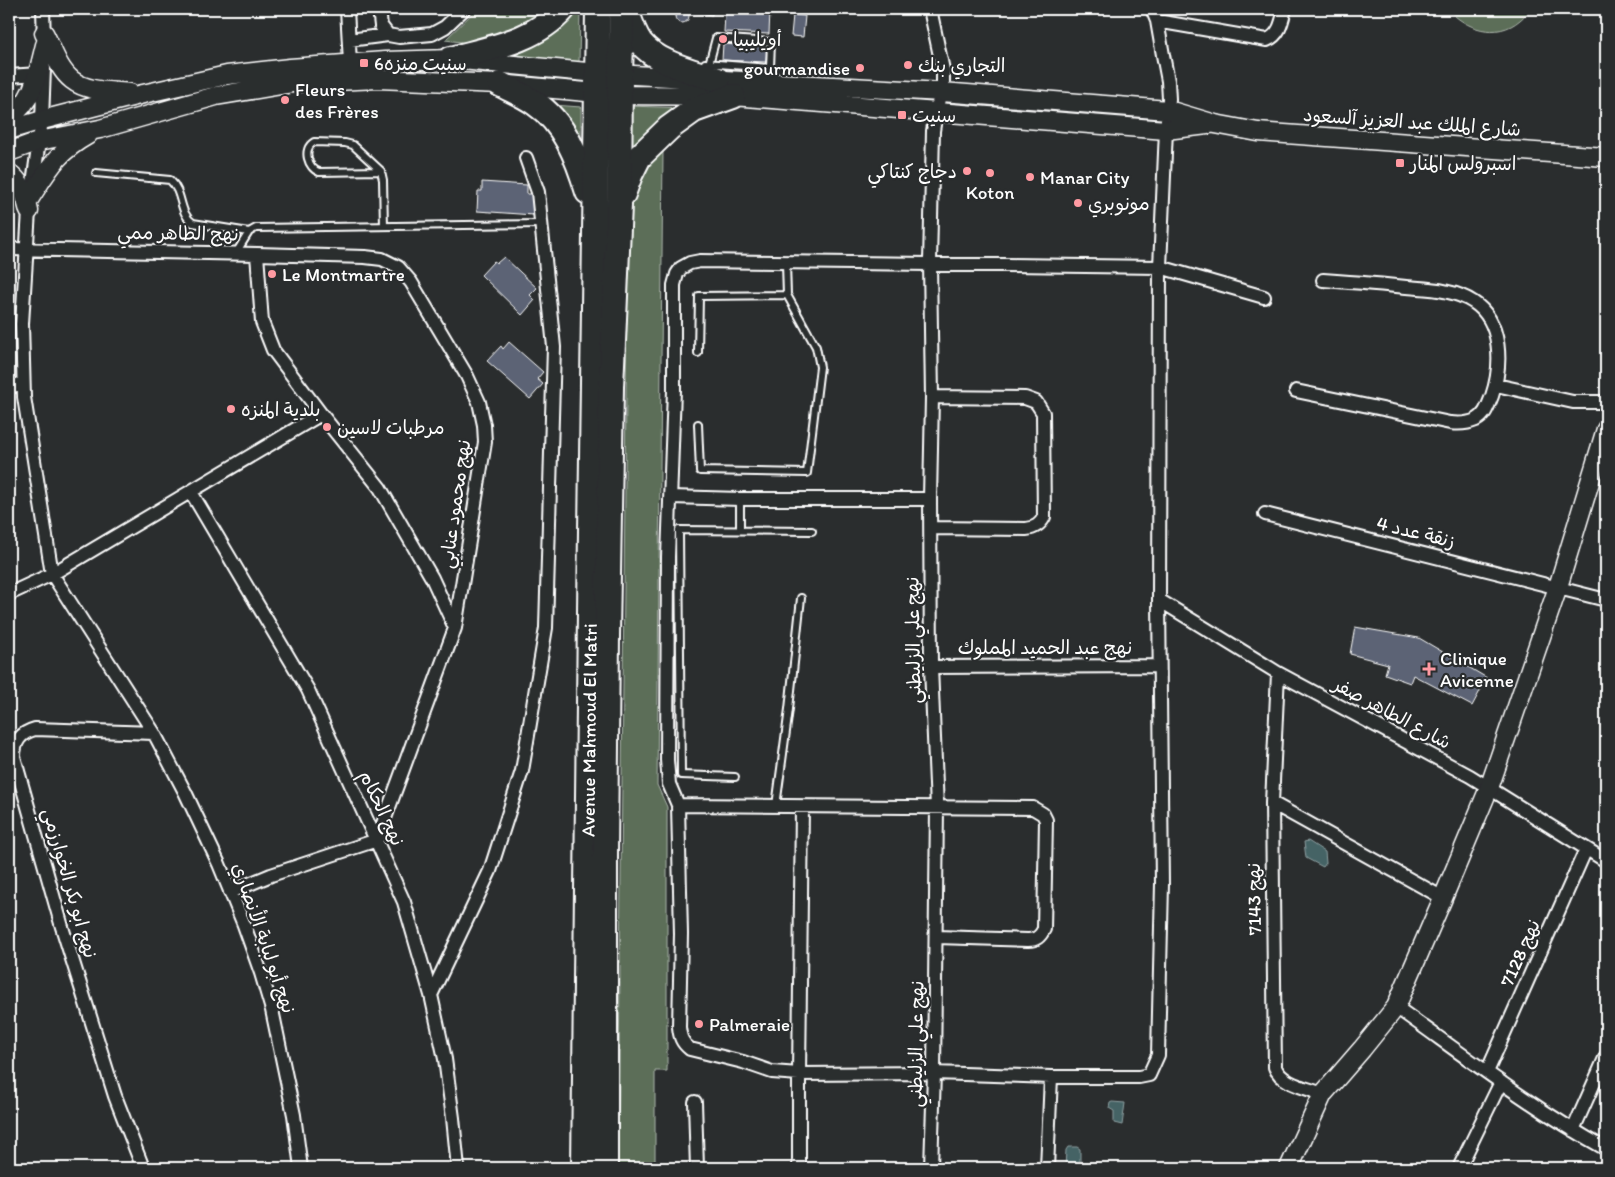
<svg xmlns="http://www.w3.org/2000/svg" width="1615" height="1177" font-family="Itim,'Playpen Sans Arabic',sans-serif">
<style>
.green{fill:#5b6e59;stroke:#adb6ac}
.water{fill:#456365;stroke:#8fa1a3}
.building{fill:#5c6374;stroke:#fff}
.lines{fill:none;stroke-linecap:round;stroke-linejoin:round}
.lane-casing{stroke:#fff;stroke-width:10}
.street-casing{stroke:#fff;stroke-width:16}
.secondary-casing{stroke:#fff;stroke-width:21}
.highway-casing{stroke:#fff;stroke-width:28}
.lane{stroke:#2a2d2e;stroke-width:6}
.street{stroke:#2a2d2e;stroke-width:12}
.secondary{stroke:#2a2d2e;stroke-width:18}
.highway{stroke:#2a2d2e;stroke-width:24}
.poi-dot{fill:#ff9aa2;stroke:#2a2d2e;stroke-width:2}
.labels{text-anchor:middle;dominant-baseline:central;stroke-width:4.5;stroke-linejoin:round;paint-order:stroke}
.poi-label{font-size:19px;fill:#fff;stroke:#2a2d2e;text-anchor:start}
.street-label{font-size:19px;fill:#fff;stroke:#2a2d2e}
</style>
<rect width="100%" height="100%" fill="#2a2d2e"/>
<filter id="ink" filterUnits="userSpaceOnUse"><feTurbulence type="fractalNoise" baseFrequency=".02" numOctaves="2"/><feDisplacementMap in="SourceGraphic" scale="10" xChannelSelector="R" yChannelSelector="G"/><feConvolveMatrix kernelMatrix="1 2 1 2 8 2 1 2 1" color-interpolation-filters="sRGB"/></filter>
<g filter="url(#ink)">
<!-- green -->
<path class="green" d="M477,9H547L526,27L469,43L445,40Z
M574,9H580L579,63L507,58L526,50L547,38Z
M1448,9H1531C1527,13 1524,17 1520,20C1497,40 1465,29 1448,9Z
M539,104L581,107V152Z
M629,106L685,108L663,151L657,785L667,807V1071H655V1168H618Z"/>
<!-- water -->
<path class="water" d="M1308,841L1325,852L1326,863L1323,867L1306,858L1304,842Z
M1112,1102L1125,1103L1122,1125L1114,1123V1111L1109,1108L1110,1103Z
M1068,1147H1077L1080,1149V1168H1065L1066,1150Z"/>
<!-- building -->
<path class="building" d="M675 16a7 7 0 1 1 14 0a7 7 0 1 1-14 0Z
M693,9H713L712,15L692,12Z
M741,9L770,10L769,34L724,32L725,14L741,12Z
M793,15L805,16L803,37L791,36Z
M723,44L767,47L766,62L722,60Z
M482,182L527,185V194H534L533,215L477,211L478,191H482Z
M504,257L537,288L530,295L535,300L522,315L481,275L494,261L497,263Z
M509,342L543,372L537,379L543,384L530,399L487,361L501,346L503,349Z
M1355,627L1419,638L1487,678L1472,706L1413,675L1410,683L1385,674L1388,664L1350,654Z"/>
<g class="lines">
<defs>
<path id="lane" d="M705,63L770,68L777,81
M709,64L716,38L771,42L770,68
M381,171L319,172C308,168 302,149 314,142L345,143L353,145L381,171L383,180L384,226
M96,173L170,180C184,193 178,212 193,223L249,232
M236,253L249,232L256,228L542,224
M698,353L699,296L787,295
M698,424L700,471L807,473L820,367L816,347L787,295L786,263
M740,530V499
M735,777L681,775L679,530L812,531
M776,806L789,709L801,598"/>
<path id="street" d="M43,9L44,41
M347,9L350,63
M379,9L381,26L388,35
M930,9L943,70V82L936,112L933,131L930,263L932,397L930,499L931,667L937,808L934,1073L931,1168
M1152,9L1157,21L1163,55L1168,81L1169,99L1166,130L1160,267L1159,600L1162,884L1158,1055L1149,1075L1139,1077H1051L934,1073L799,1074L772,1072L743,1062L690,1049C682,1043 680,1037 679,1027L681,934L678,805L669,784L667,760L668,557L674,390V285L677,274L681,268L690,263L700,261L1160,267L1264,297
M1157,21L1267,40C1280,35 1282,21 1285,9
M349,40L388,35L399,37L432,34L445,27L464,9
M44,68L42,120L29,211L22,324L24,397L52,574L321,414
M9,76L38,74
M9,249L257,254L262,322L273,350L321,414L380,488L432,578L455,628
M1496,385L1573,402H1606
M9,387L23,383
M1296,391L1450,423C1458,424 1467,424 1476,420C1486,415 1488,405 1492,396C1502,366 1503,321 1473,302C1454,289 1428,289 1406,287C1379,284 1351,282 1323,280
M191,492L308,690L404,902L431,995L445,1059L453,1118L458,1168
M671,497L740,499H930
M1265,514L1606,600
M931,528L1026,529C1035,528 1040,525 1044,517L1043,413L1036,402L1025,398L932,397
M9,594L52,574L154,733L185,792L219,864L244,925L261,973L272,1010L294,1115L301,1168
M1159,600L1278,673L1470,776L1606,861
M931,667L1159,666
M1278,673L1272,803L1275,1067C1281,1084 1307,1088 1323,1094
M1272,803L1443,898
M678,805L1033,808L1043,814L1046,820L1044,929C1040,937 1036,940 1028,940L937,937
M230,892L271,875L377,840L455,628L485,442L484,425L479,402L467,376L411,282L398,267L382,259L365,257L257,254
M431,995L490,871L522,771L546,628L554,347L538,192L526,158
M1396,1007C1465,1056 1532,1108 1606,1149
M1487,1072L1586,849
M695,1102L697,1168
M1573,1130L1606,1056
M799,1163V1074L802,807
M143,1168L115,1096L62,927L14,757C14,742 20,733 35,729L154,733
M1047,1168L1051,1077
M1459,1168L1501,1082"/>
<path id="secondary" d="M44,33C52,48 58,69 72,80C87,92 112,91 130,93
M9,118C34,101 38,73 45,45
M9,130L42,120L143,94L227,75L290,68L385,61L451,59L597,73L942,92L1168,110L1215,124L1258,132L1606,157
M9,152L39,141L100,129L216,96L293,83L378,79L500,84L619,95L733,96L1166,130L1207,125
M9,173C23,182 25,196 29,211
M30,198C49,169 56,153 88,135
M1289,1168L1323,1094L1362,1049L1396,1007L1443,898L1489,788L1558,587L1606,429"/>
<g id="highway">
<path d="M626,9C630,21 633,32 640,42C657,64 693,71 718,80"/>
<path d="M451,59C490,48 535,41 563,9"/>
<path d="M500,84C511,90 524,95 535,103C565,123 578,159 588,192"/>
<path d="M623,194L630,175L639,157L669,128L694,110L733,96"/>
<path id="s1" d="M584,1168C588,782 592,395 598,9"/>
<path d="M605,1168V857L607,636L611,387L619,205L620,74L622,9"/>
</g>
</defs>
<!-- lane casing -->
<use href="#lane" class="lane-casing"/>
<!-- street casing -->
<use href="#street" class="street-casing"/>
<!-- secondary casing -->
<use href="#secondary" class="secondary-casing"/>
<!-- highway casing -->
<use href="#highway" class="highway-casing"/>
<!-- lane -->
<use href="#lane" class="lane"/>
<!-- street -->
<use href="#street" class="street"/>
<!-- secondary -->
<use href="#secondary" class="secondary"/>
<!-- highway -->
<use href="#highway" class="highway"/>
</g>
</g>
<!-- markers -->
<g class="poi-dot">
<circle cx="723" cy="39" r="5"/>
<rect x="359" y="58" width="10" height="10" rx="2.5"/>
<circle cx="908" cy="65" r="5"/>
<circle cx="860" cy="68" r="5"/>
<circle cx="285" cy="100" r="5"/>
<rect x="897" y="110" width="10" height="10" rx="2.5"/>
<rect x="1395" y="158" width="10" height="10" rx="2.5"/>
<circle cx="967" cy="171" r="5"/>
<circle cx="990" cy="173" r="5"/>
<circle cx="1030" cy="177" r="5"/>
<circle cx="1078" cy="203" r="5"/>
<circle cx="272" cy="274" r="5"/>
<circle cx="231" cy="409" r="5"/>
<circle cx="327" cy="427" r="5"/>
<path d="M1426.5 661.5h5v5h5v5h-5v5h-5v-5h-5v-5h5z"/>
<circle cx="699" cy="1024" r="5"/>
</g>
<g class="labels">
<!-- poi labels -->
<g class="poi-label">
<text x="733" y="39">أويليبيا</text>
<text x="374" y="63">سنيت منزه6</text>
<text x="918" y="65">التجاري بنك</text>
<text x="850" y="68" text-anchor="end">gourmandise</text>
<text x="295" y="89">Fleurs<tspan x="295" dy="22">des Frères</tspan></text>
<text x="912" y="115">سنيت</text>
<text x="1410" y="163">اسبرولس المنار</text>
<text x="957" y="171" text-anchor="end">دجاج كنتاكي</text>
<text x="1040" y="177">Manar City</text>
<text x="990" y="192" text-anchor="middle">Koton</text>
<text x="1088" y="203">مونوبري</text>
<text x="282" y="274">Le Montmartre</text>
<text x="241" y="409">بلدية المنزه</text>
<text x="337" y="427">مرطبات لاسين</text>
<text x="1440" y="658">Clinique<tspan x="1440" dy="22">Avicenne</tspan></text>
<text x="709" y="1024">Palmeraie</text>
</g>
<!-- street labels -->
<g class="street-label">
<text transform="translate(1412 122) rotate(4)">شارع الملك عبد العزيز آلسعود</text>
<text transform="translate(178 233) rotate(1)">نهج الطاهر ممي</text>
<text transform="translate(455 504) rotate(-82)">نهج محمود عنابي</text>
<text transform="translate(1416 532) rotate(14)">زنقة عدد 4</text>
<text transform="translate(913 640) rotate(-91)">نهج علي الزليطني</text>
<text x="1045" y="647">نهج عبد الحميد المملوك</text>
<text transform="translate(1392 713) rotate(28)">شارع الطاهر صفر</text>
<text stroke="none"><textPath href="#s1" startOffset="438">Avenue Mahmoud El Matri</textPath></text>
<text transform="translate(382 808) rotate(65)">نهج الحكام</text>
<text transform="translate(70 883) rotate(74)">نهج ابو بكر الخوارزمي</text>
<text transform="translate(1254 899) rotate(-91)">نهج 7143</text>
<text transform="translate(264 938) rotate(71)">نهج أبو لبابة الأنصاري</text>
<text transform="translate(1520 953) rotate(-66)">نهج 7128</text>
<text transform="translate(916 1044) rotate(-89)">نهج علي الزليطني</text>
</g>
</g>
<!-- margin -->
<rect width="1615" height="1177" fill="none" stroke="#2a2d2e" stroke-width="30"/>
<rect x="15" y="15" width="1585" height="1147" fill="none" stroke="#fff" stroke-width="2" filter="url(#ink)"/>
</svg>
